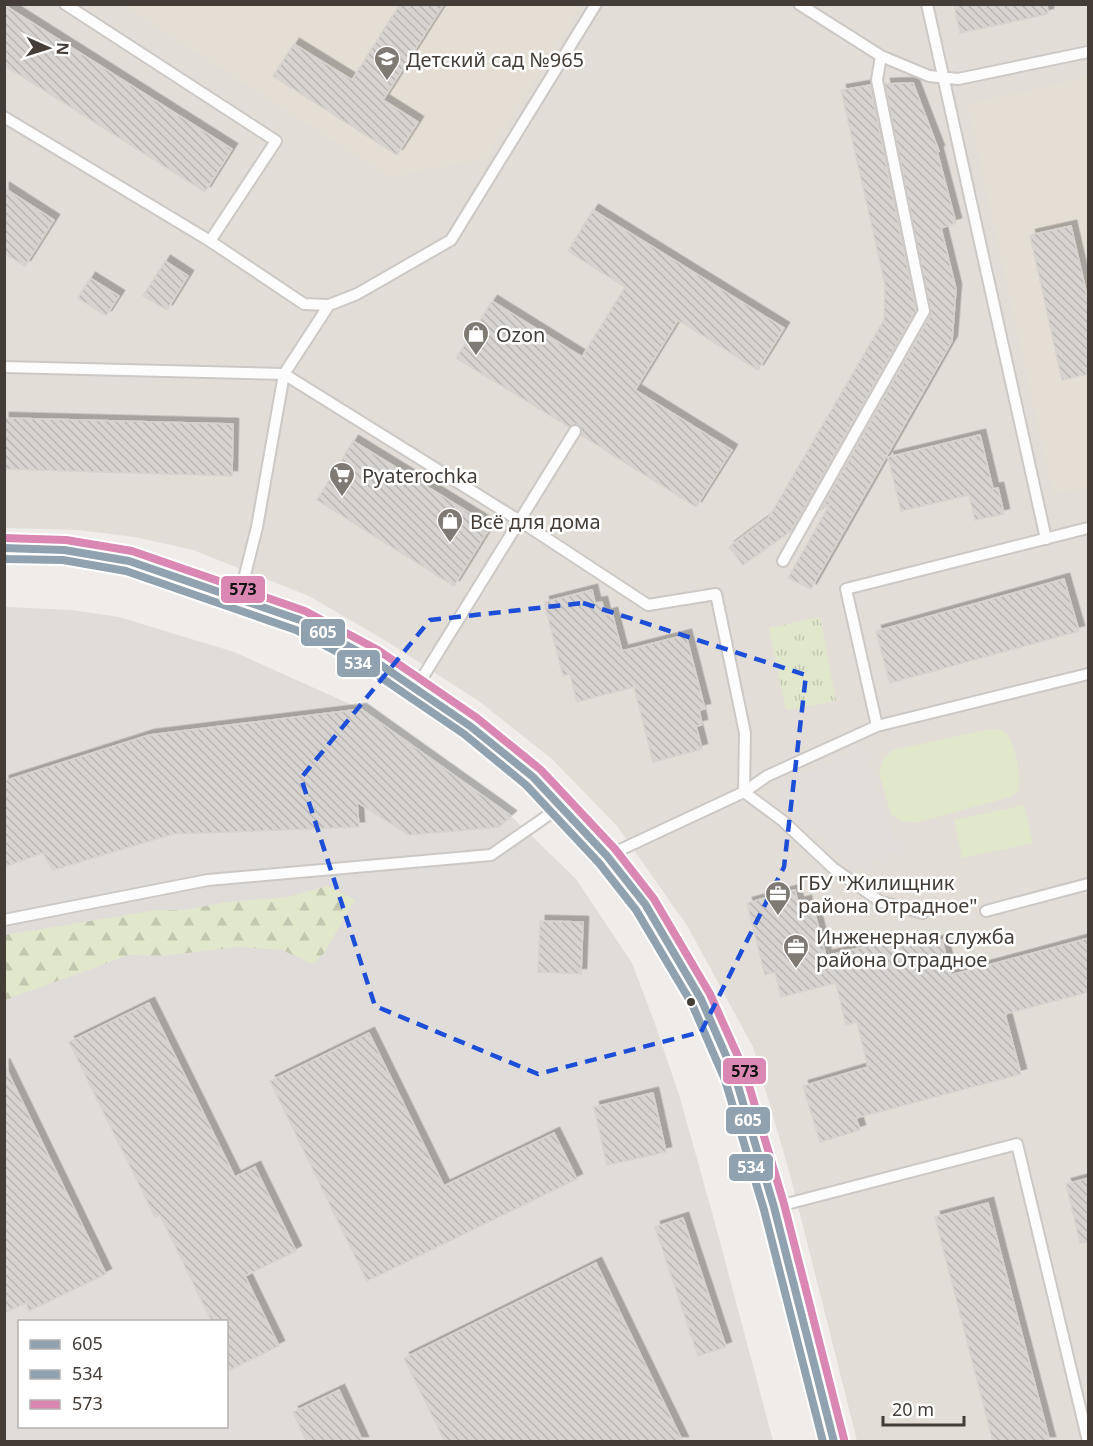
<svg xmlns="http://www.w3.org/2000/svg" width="1093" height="1446" font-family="'Noto Sans',sans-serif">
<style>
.residential{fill:#e3ddd7}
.industrial{fill:#e0dcd9;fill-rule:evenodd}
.education{fill:#e5ded5}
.grass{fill:url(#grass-tufts)}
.forest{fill:url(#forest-firs)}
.garden{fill:#e1e7cb}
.parking{fill:#e0ddda}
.building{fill:url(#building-back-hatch);stroke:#d7d3cf;stroke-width:1.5;filter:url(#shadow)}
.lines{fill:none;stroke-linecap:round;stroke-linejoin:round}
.service-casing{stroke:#cbc8c5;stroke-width:14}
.tertiary-casing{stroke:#cbc8c5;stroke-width:30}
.service{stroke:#fdfcfc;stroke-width:10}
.tertiary{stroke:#fdfcfc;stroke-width:27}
.bus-1-casing{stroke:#fff;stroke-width:12}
.bus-2-casing{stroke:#fff;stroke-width:12}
.bus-3-casing{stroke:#fff;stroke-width:12}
.bus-1{stroke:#90a2af;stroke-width:8}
.bus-2{stroke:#90a2af;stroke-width:8}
.bus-3{stroke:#da87b3;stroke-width:8}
.marked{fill:none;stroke:#1d4ed8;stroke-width:4.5;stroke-dasharray:12 8;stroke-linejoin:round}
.bus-dot{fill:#443c36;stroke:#fff;stroke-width:2}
.labels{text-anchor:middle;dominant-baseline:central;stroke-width:5;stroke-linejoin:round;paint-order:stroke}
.poi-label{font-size:20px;fill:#443c36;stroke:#fff;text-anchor:start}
.line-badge{stroke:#fff;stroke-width:2}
.badge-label{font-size:16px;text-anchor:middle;font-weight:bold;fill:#fff}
.pale-badge-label{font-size:16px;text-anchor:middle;font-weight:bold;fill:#111}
</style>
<defs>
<pattern id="grass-tufts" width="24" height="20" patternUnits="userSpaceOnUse" patternTransform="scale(1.5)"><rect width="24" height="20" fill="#e1e7cb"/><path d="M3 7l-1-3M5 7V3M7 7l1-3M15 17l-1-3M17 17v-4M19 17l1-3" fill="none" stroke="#c2c7af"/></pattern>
<pattern id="forest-firs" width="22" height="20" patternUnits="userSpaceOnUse" patternTransform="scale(1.5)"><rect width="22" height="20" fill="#e1e7cb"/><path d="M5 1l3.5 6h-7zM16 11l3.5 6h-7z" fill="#c2c7af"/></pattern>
<pattern id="building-back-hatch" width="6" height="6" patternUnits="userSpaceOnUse" patternTransform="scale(1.5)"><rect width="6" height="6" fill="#d7d3d0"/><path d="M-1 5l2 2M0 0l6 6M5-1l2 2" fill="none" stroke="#bab6b3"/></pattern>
<filter id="shadow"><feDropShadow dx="5.5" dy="-5.5" stdDeviation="0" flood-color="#0004"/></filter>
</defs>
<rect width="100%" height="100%" fill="#efece9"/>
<!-- residential -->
<path class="residential" d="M5,5H1088V1441H857L791,1178L753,1047L688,927L617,826L552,759L480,702L386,641L309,596L193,550L135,537L78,530L5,528Z"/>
<!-- industrial -->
<path class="industrial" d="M5,607L72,610L119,617L234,652L361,709L511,816L576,879L632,963L655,1024L680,1098L713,1216L773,1441L5,1442ZM20,1322H226V1426H20Z"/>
<!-- education -->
<path class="education" d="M122,5H582L485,159L389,177Z
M1088,77V487L1053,495L967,104Z"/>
<!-- grass -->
<path class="grass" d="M820,617L836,701L786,710L769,628Z"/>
<!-- forest -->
<path class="forest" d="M328,886L355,900L324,953L313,964L282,950L238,947L161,956L129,955L5,1000V935L156,910H184L227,902L287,897Z"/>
<!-- garden -->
<path class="garden" d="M990,729C995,729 1000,729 1004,731C1016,740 1020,776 1019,790L1010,797L916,823L901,821L891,814L879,773L883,759L893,750Z
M1024,805L1033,843L962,858L954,820Z"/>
<!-- parking -->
<path class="parking" d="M863,749L899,851L859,868L777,800L781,783Z"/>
<!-- building -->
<path class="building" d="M400,4H444L383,100L418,122L397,155L273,76L294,44L352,80Z
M954,4H1047L1048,14L960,33Z
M4,5L232,149L205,192L4,65Z
M913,83L939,151H937L956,223L941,228L956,289L952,341L811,589L788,578L830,504L820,511L931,314L885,84Z
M870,85L916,310L791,531L743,565L729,547L769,517L884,320L885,284L841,90Z
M4,188L54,220L25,266L4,253Z
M593,210L784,328L758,370L678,320L635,390L732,450L696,507L581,435L582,431L579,425L575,424L569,427L456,358L492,301L582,357L625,287L568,251Z
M1071,226L1089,304V374L1062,380L1030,235Z
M165,261L188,276L167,310L143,296Z
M90,278L119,296L106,316L78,298Z
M4,418L233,424L232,476L4,469Z
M980,435L993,489L998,488L1004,514L975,520L969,495L901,511L888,457Z
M353,441L491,526L454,586L317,500Z
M1064,579L1079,631L890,683L876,631Z
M592,590L595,603L602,602L605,615L612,613L622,651L686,635L705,709L699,710L702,725L696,726L702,749L653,762L634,687L577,702L570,674L563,676L544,602Z
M361,709L511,816L499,827L409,835L357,802L359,827L173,834L53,870L43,853L4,867V781L149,735Z
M795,890L798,903L806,901L809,916L815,914L826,956L896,939L898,945L911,942L913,948L942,940L951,975L1089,938V992L1005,1014L1021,1074L856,1118L860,1130L820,1142L803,1086L868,1067L857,1022L846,1025L836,983L781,997L775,972L765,975L747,903Z
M540,921L583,922L581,974L538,972Z
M149,1003L235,1177L255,1167L296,1251L245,1276L279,1346L226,1372V1322H212L160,1215L155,1217L69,1042Z
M369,1033L444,1186L554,1133L577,1179L367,1281L270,1081Z
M4,1064L106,1274L29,1311L26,1303L4,1313Z
M653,1093L666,1152L607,1165L594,1107Z
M1089,1178V1242L1080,1243L1066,1184Z
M988,1203L999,1246L1050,1442H993L935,1217Z
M683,1218L726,1347L698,1356L655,1227Z
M596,1263L683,1442H445L404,1358Z
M339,1390L363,1442H307L293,1412Z"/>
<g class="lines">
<defs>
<path id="service" d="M65,4L276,141L210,241
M799,4L881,56L929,76L958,79L1088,52
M927,4L1046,539
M4,117L210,241L304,304L329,305L357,294L451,240L596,4
M4,367L284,374L520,521L648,605L716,594L745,733L744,792L783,821L833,868L881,902L923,913
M783,561L924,311L877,80L881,56
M239,599L257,527L284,374L329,305
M416,688L575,431
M877,726L846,589L1088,528
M607,856L744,792L767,776L877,726L1088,674
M986,911L1088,884
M4,920L208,880L491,855L560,807
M775,1207L1017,1144L1088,1441"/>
<path id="tertiary" d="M4,548L64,550L129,561L300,620L372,659L470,726L533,777L607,856L645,904L701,999L735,1076L774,1207L834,1442"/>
</defs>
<!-- service casing -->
<use href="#service" class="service-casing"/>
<!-- tertiary casing -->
<use href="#tertiary" class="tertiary-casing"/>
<!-- service -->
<use href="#service" class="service"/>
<!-- tertiary -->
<use href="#tertiary" class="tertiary"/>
<defs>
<path id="bus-1" d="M4,548L64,550L129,561L300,620L372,659L470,726L533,777L607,856L645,904L701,999L735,1076L774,1207L834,1442"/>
<path id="bus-2" d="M4,559L63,560L126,571L296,630L367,668L464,734L526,785L599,863L636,910L692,1004L725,1080L764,1210L823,1442"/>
<path id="bus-3" d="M4,538L66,540L132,551L305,611L378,650L477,718L541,770L615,849L654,899L710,994L745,1072L784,1204L844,1439"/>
</defs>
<!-- bus-1 casing -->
<use href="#bus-1" class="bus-1-casing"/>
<!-- bus-2 casing -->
<use href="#bus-2" class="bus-2-casing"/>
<!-- bus-3 casing -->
<use href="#bus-3" class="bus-3-casing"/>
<!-- bus-1 -->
<use href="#bus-1" class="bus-1"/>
<!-- bus-2 -->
<use href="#bus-2" class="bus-2"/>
<!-- bus-3 -->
<use href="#bus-3" class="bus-3"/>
</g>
<!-- marked area -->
<path class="marked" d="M583,603L806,675L784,867L701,1032L538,1074L375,1006L301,778L430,620Z"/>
<!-- icons -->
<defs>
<symbol id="school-pin" viewBox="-11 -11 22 30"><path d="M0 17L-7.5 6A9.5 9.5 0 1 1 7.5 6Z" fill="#807a75" stroke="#fff"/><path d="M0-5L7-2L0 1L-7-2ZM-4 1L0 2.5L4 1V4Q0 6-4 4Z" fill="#fff"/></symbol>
<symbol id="shop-pin" viewBox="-11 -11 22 30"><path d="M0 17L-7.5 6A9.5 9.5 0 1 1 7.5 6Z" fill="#807a75" stroke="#fff"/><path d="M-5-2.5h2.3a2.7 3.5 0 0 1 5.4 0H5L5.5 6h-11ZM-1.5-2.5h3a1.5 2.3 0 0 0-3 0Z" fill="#fff"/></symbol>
<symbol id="supermarket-pin" viewBox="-11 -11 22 30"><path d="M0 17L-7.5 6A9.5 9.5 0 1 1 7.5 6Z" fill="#807a75" stroke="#fff"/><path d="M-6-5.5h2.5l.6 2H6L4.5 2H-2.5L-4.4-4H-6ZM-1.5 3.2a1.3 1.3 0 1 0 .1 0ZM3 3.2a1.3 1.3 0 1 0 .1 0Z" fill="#fff"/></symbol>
<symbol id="office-pin" viewBox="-11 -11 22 30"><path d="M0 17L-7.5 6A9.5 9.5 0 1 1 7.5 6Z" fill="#807a75" stroke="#fff"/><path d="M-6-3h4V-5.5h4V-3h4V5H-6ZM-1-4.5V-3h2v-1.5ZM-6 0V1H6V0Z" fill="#fff"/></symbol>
</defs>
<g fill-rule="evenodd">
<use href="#school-pin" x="372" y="44" width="30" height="40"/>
<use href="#shop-pin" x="461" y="319" width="30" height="40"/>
<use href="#supermarket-pin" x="327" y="460" width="30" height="40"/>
<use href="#shop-pin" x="435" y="506" width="30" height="40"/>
<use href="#office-pin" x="763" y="879" width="30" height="40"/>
<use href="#office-pin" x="781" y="932" width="30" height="40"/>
</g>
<!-- markers -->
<circle class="bus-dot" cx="691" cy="1002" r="5"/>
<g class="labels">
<!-- poi labels -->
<g class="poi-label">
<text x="406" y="59">Детский сад №965</text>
<text x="496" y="334">Ozon</text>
<text x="362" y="475">Pyaterochka</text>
<text x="470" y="521">Всё для дома</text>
<text x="798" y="882">ГБУ "Жилищник<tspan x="798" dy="23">района Отрадное"</tspan></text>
<text x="816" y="936">Инженерная служба<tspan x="816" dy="23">района Отрадное</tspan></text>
</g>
</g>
<g class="line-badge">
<rect x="220" y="575" width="46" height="29" rx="6" fill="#da87b3"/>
<rect x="300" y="618" width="46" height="29" rx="6" fill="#90a2af"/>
<rect x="336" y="649" width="45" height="29" rx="6" fill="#90a2af"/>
<rect x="722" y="1057" width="45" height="28" rx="6" fill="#da87b3"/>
<rect x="725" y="1106" width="46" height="29" rx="6" fill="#90a2af"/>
<rect x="728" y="1153" width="46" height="29" rx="6" fill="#90a2af"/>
</g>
<g class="badge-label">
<text x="323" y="638">605</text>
<text x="358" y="669">534</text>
<text x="748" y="1126">605</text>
<text x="751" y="1173">534</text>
</g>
<g class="pale-badge-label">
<text x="243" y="595">573</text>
<text x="745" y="1077">573</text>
</g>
<!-- border -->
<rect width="1093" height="1446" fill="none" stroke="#443c36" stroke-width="12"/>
<!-- legend -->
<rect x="18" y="1320" width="210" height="108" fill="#ffffff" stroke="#b4b1af" stroke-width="1.5"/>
<rect x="30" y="1340" width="30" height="9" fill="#90a2af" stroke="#b4b1af" stroke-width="1.5"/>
<text x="72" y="1350" font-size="18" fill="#443c36">605</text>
<rect x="30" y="1370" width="30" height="9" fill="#90a2af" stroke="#b4b1af" stroke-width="1.5"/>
<text x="72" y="1380" font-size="18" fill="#443c36">534</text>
<rect x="30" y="1400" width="30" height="9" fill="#da87b3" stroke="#b4b1af" stroke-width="1.5"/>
<text x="72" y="1410" font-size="18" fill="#443c36">573</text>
<!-- north arrow -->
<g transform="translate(48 48) rotate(93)" stroke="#ffffff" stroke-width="4.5" paint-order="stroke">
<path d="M0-4.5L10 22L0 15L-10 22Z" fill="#443c36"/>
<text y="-9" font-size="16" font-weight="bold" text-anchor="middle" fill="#443c36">N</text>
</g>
<!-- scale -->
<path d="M883 1416v9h81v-9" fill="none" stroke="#443c36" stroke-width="3"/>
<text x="892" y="1416" font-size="18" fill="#443c36" stroke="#ffffff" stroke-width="4.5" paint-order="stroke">20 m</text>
</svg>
